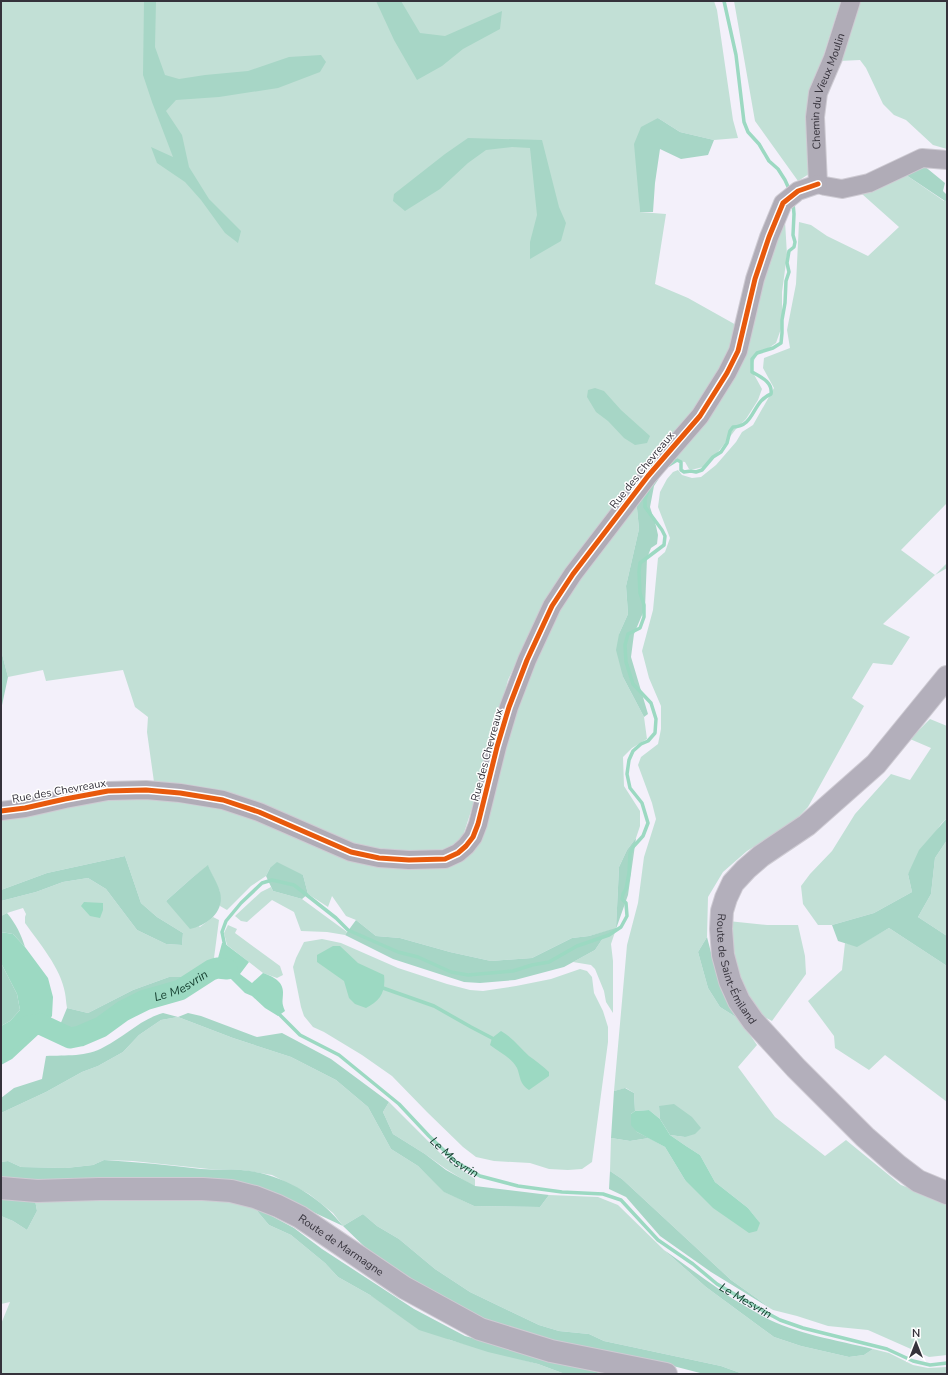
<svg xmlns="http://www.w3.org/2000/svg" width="948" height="1375" font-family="'Nunito Sans',sans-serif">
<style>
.green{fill:#c2e0d6}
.forest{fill:#a7d6c6}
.water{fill:#9cd9c2}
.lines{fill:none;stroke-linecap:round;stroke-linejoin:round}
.stream{stroke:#9cd9c2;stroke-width:3.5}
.river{stroke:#9cd9c2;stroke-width:21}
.minor-casing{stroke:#cecbd3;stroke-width:20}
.major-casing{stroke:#cecbd3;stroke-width:24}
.minor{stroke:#b0acb7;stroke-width:18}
.major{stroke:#b3afbb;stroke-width:22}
.cycleway-casing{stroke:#fff;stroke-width:8}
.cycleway{stroke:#e8590c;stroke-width:5}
.labels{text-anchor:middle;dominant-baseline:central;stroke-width:3;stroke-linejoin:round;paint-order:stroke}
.street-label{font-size:11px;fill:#35323b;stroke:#fff}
.water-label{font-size:12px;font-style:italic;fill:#0f3829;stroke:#fff}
</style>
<rect width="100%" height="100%" fill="#f3f0fa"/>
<!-- green -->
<path class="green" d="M1,1H714L717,10L733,120L738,138L714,140L680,132L658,118L639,190L640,212L666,214L655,284L688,298L738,326L720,379L573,561L540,611L508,680L484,771L462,839L443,851L421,853L377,849L337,840L221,791L180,784L154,782L147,732L148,717L135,707L123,670L46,681L43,670L8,677L1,650Z
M734,1H841L813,89L806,117L812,172L798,181L755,121Z
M859,1H947V149L933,145L906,120L894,115L883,104L866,68L860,60L839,61Z
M906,175L944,201L947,200V503L901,550L935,575L947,563V568L935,575L883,624L910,637L892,665L873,663L852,698L864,706L808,807L794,822L747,851L723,872L708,897L707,937L698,952L708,988L720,1007L739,1019L757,1045L738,1067L775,1117L825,1156L846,1140L901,1185L947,1202V1355L929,1357L868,1330L828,1326L797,1316L773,1310L731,1280L622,1179L610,1171L611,1138L630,1141L649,1138L665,1147L685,1180L759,1222L748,1208L715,1182L700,1155L686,1146L670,1135L685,1137L659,1106L660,1119L649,1110L635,1111L634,1093L626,1088L614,1091L627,945L638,903L644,857L656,819L652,803L638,765L641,757L658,744L661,729V706L649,678L642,651L653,610L658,558L665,552L670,538L658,507L660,492L667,479L673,472L678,470L682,475L692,478L701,477L716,465L736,442L742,432L753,425L774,388L763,368L764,358L790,348L787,330L796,284L799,222L811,225L827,236L868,256L899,227L862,194Z
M785,221L787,255L782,292V326L776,343C761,354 757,349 751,369L762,389L758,400L746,419L736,429L718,452L703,467L695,469H689L685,462L678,461L675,453L706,415L761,277Z
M636,498L639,529L626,586L628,614L619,634L623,677L644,717L647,739L632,748L623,757L624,786L640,811V826L636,838L627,850L619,867L616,929L611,944L613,961V1013L606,1002L604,991L595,969L591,965L573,962L595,950L603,938L615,929L589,936L572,938L532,958L491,961L450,952L400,938L376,936L356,920L346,916L332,896L328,907L308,894L303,875L270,868L266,876L251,886L227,910L220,906V892L208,866L193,877L166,901L200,927L213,917L219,920L214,958L207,968L187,977H169L133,990L88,1013L67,1008C66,1003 66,998 65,993C61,968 39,943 25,923V917L26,914L23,908L7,913L1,916V901L36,892L63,882L88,878L106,889L137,930L166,944L182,945L183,933L157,917L141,903L125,856L47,873L1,890V815L95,799L132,797L219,805L360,860L467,854L504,746L558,603Z
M930,719L947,726V818L941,824L908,874L912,892L874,913L832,925H818L803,904L801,886L810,874L832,851L855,814L891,774L910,780L931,748L910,739Z
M947,840V936L918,917L931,894L935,858Z
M271,887L273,891L302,899L347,932L345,935L327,932L301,931L294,912L272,900L247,922L241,921L235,916L261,892Z
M728,921L767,925H798L805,956L806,974L772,1021C767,1018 760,1016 757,1011C736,987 732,951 728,921Z
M228,925L237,929L235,933L280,966L283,975L277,978L263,973L227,945L224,933Z
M889,928L947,966V1102L885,1055L869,1070L835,1048L834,1036L808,1001L842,970L845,943L857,946Z
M322,939L341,943L398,968L447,984L470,990L483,991L516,986L551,979L580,969L587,971L592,977L594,993L603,1011L608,1027V1042L592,1162L582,1169L568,1170L549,1169L530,1163L494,1161L476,1157L463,1147L427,1112L392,1076L362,1055L324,1032L313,1027L304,1016L301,1007L293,967L296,958L304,942Z
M178,1017L233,1038L291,1057L336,1080L368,1107L391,1149L418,1166L445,1192L474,1206L540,1207L549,1195L598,1197L618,1205L664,1250L706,1287L774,1337L801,1346L849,1357L864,1355L873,1349L889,1353L913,1365L928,1368L947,1367V1374H743L721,1366L604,1341L589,1334L559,1331L539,1325L470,1292L435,1269L399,1239L377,1226L363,1214L343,1226L333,1213L309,1194L272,1175L242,1170L209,1169L133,1161L104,1160L93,1165L66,1168L21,1167L8,1161L1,1162V1113L46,1092L82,1072L98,1066L123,1052L139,1035L161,1020Z
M389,1102L447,1160L475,1179V1187L446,1169L425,1154L393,1134L383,1112Z
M35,1200H202L231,1202L253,1206L269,1225L291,1235L325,1263L338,1277L450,1340L538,1364L565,1374H1V1324L10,1302L1,1304V1216L13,1221L27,1230L37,1211Z"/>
<!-- forest -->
<path class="forest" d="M144,1H156L155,47L165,75L179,79L205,75L248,71L289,57L321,55L326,62L320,72L278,88L219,97L176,100L166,111L182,135L189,167L209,199L241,231L238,243L225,233L201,200L185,182L157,163L151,147L173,157L152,102L143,75Z
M376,1H401L420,33L445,36L502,11L500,29L463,49L442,66L417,80L394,40Z
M658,118L680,132L714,140L708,155L681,159L660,149L655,183L653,212H640L634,144L641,127Z
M468,138L542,140L559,207L566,223L561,241L530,259V242L537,215L530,148L512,147L486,150L468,163L440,189L405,211L393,201L394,194L445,154Z
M923,165L945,183L943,191L947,195V200L945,201L906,175Z
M595,388L604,391L621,410L650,436L647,443L635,445L624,438L608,421L596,412L587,397L588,390Z
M667,466L654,486L650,507L656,526L658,535L657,544L651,548L647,558L645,608L634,634L631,657L648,714L644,717L623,677L616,650L619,634L628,614L626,586L639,529L636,498Z
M1,650L8,677L1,710Z
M947,818V840L935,858L931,894L918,917L947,936V966L889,928L857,947L838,941L832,925L874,913L912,892L908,874L919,850Z
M636,838L628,895L616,929L603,938L595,950L564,967L515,980L480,983L464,982L393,959L345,935L356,920L376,936L400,938L450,952L491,961L532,958L572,938L589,936L616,928L619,867L627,850Z
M125,856L141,903L157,917L183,933L182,945L166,944L137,930L106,889L88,878L63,882L36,892L1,901V890L47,873Z
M277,862L303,875L308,894L302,899L273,891L266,876L270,868Z
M208,865C211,873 218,884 220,892C225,912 207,925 190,929L166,901L193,877Z
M7,913C16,924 21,934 25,947L13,934L1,932V916Z
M707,937L715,968L739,1019L720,1007L708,988L698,952Z
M1,963L17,994L20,1010L10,1021L1,1026Z
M207,968L195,984L172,988L140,1000L87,1028L74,1042H61L55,1038V1033L60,1025L67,1008L88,1013L133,990L169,977H187Z
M163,1013L178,1017L188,1013L201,1016L257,1037L282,1033L331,1059L389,1102L383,1112L393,1134L425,1154L446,1170L475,1186L549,1195L540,1207L474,1206L444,1192L418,1166L391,1149L368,1107L336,1080L291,1057L233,1038L178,1017L161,1020L139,1035L123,1052L98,1066L82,1072L46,1092L1,1113V1098L14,1088L42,1079L46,1056C66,1055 87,1057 104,1047C124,1037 141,1019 163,1013Z
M625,1088L634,1093L635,1111L631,1114L637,1132L649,1138L630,1141L611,1138L614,1091Z
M674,1104L692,1117L701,1128L695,1134L685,1137L670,1135L660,1119L659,1106Z
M104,1160C137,1162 169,1165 201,1169C215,1170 228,1169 241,1170C280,1173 319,1195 343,1226L363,1214L377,1226L399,1239L435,1269L470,1292L539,1325L559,1331L589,1334L604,1341L721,1366L743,1374H704L673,1366L572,1346L500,1325L459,1308L421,1288L369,1251L343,1226L283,1198L1,1180V1162L8,1161L21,1167L66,1168L93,1165Z
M610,1171L622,1179L731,1280L773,1310L711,1272L660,1236L626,1197L609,1189Z
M1,1196L35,1200L37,1211L27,1230L13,1221L1,1216Z
M253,1206L294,1228L322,1249L414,1309L465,1336L604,1374H565L538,1364L488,1352L419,1330L370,1295L338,1277L325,1263L291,1235L269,1225Z
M664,1250C682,1262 698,1275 716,1287C730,1298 747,1307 762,1316C796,1334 836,1340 873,1349L864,1355L849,1357L801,1346L774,1337L706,1287Z"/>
<!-- water -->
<path class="water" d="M84,902L103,903V910L100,918L90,916L81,906Z
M1,932L13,934L25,947L48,978L53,997L52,1016L39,1034L12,1059L1,1065V1026L10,1021L20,1010L17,994L1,963Z
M222,943H224L249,962L240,974L252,983L263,973C272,976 283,981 283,992C283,1001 281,1002 285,1011L278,1016L265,1008L252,996L245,993L230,978L220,973L217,968V962Z
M333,946H340L358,963L384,975C386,992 380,1001 366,1008L355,1004L349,998L344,981L317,962V955Z
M501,1031C512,1037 520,1048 529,1056C536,1061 543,1066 549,1072V1076L529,1090C519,1083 521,1078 517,1068C512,1058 499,1052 490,1045L492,1038Z
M649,1110L660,1119L670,1135L686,1146L700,1155L715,1182L748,1208L760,1223L757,1231L749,1233L713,1208L685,1180L665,1147L637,1132L631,1125V1114L635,1111Z"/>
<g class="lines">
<!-- stream -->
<g class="stream">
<path d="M724,1L736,55L744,122L748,132L759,144L769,161L778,169L785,180L790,191"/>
<path d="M669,465L677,460L681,462V470L684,472L691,471L696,472L702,470L713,457L721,452L727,443L730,431L733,427C755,427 752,401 771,394C773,382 761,377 752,372V359L757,353L773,348L781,343L782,333V320L785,303L786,281L789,272L787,263L789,251L794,247L795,242L793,235L794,214L793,203"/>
<path d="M225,947L222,932L226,921L241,903L262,883L272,880L294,885L336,918L348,930L398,952L418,957L451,972L468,975L513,971L532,965L549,962L577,946L609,935L621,927L627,916L626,903L622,899L623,894L626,889L629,873L630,853L633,847L643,836L648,823L642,803L630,788L627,774L629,760L633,751L641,744L648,741L655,733L656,719L651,703L633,684L626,662L625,645L628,634L640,628L644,617V605L640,593L639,572L640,563L664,545L665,536L662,530L645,507V499L650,486"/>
<path d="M383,988L434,1006L471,1027L492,1038"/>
<path id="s1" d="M277,1012L300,1035L339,1055L399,1104L429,1136L456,1162L480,1176L518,1186L562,1192L603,1194L621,1200L658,1240L693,1264L717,1284L767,1313L780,1320L803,1328L887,1349L913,1361L930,1365L947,1363"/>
</g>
<!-- river -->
<path class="river" id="s2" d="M1,1045L28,1026L40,1024L70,1038L80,1036L101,1027L123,1011L145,1000L180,990L211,970L217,968L227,969"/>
<defs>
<g id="minor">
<path id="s3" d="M818,184L815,117L818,93L833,58L851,1"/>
<path d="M818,184L825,186L842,189L869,183L922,158L947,160"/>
<path d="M1,811L25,808L65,799L108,791L146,790L180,793L223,800L259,812L351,852L379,858L409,860L445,859L458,853L466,846L473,837L478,824L497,747L509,707L527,660L552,606L573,574L648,476L700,416L727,373L738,351L755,279L769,237L783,203L798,191L818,184"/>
</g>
<g id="major">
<path id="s4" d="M947,677L876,764L807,825L761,856L746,869L733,883L726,898L722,911L721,929L723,955L730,981L739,1001L753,1021L796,1068L865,1137L897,1165L918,1181L947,1193"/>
<path id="s5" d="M1,1188L37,1191L99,1189H203L231,1191L255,1197L278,1206L300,1217L405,1288L480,1329L551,1351L666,1374"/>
</g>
</defs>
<!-- minor casing -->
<use href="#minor" class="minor-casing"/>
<!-- major casing -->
<use href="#major" class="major-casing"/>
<!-- minor -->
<use href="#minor" class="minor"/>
<!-- major -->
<use href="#major" class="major"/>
<defs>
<path id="cycleway" d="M1,811L25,808L65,799L108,791L146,790L180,793L223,800L259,812L351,852L379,858L409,860L445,859L458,853L466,846L473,837L478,824L497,747L509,707L527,660L552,606L573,574L648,476L700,416L727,373L738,351L755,279L769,237L783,203L798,191L818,184"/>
</defs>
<!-- cycleway casing -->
<use href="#cycleway" class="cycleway-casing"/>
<!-- cycleway -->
<use href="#cycleway" class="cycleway"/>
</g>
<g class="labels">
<!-- street labels -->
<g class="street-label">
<text stroke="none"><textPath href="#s3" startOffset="95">Chemin du Vieux Moulin</textPath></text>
<text transform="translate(642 470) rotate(-51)">Rue des Chevreaux</text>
<text transform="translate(487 755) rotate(-75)">Rue des Chevreaux</text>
<text transform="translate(59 791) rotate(-10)">Rue des Chevreaux</text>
<text stroke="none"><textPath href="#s4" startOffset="390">Route de Saint-Émiland</textPath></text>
<text stroke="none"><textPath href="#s5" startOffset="354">Route de Marmagne</textPath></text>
</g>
<!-- water labels -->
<g class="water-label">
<text stroke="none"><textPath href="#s2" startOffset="202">Le Mesvrin</textPath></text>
<text stroke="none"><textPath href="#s1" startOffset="231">Le Mesvrin</textPath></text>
<text stroke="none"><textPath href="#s1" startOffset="568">Le Mesvrin</textPath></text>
</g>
</g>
<!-- border -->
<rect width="948" height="1375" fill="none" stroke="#35323b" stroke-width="4"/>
<!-- north arrow -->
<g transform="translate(916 1343)" stroke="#ffffff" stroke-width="3" paint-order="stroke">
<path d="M0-3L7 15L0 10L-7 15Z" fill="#35323b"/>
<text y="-6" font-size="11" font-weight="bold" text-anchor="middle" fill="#35323b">N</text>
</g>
</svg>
